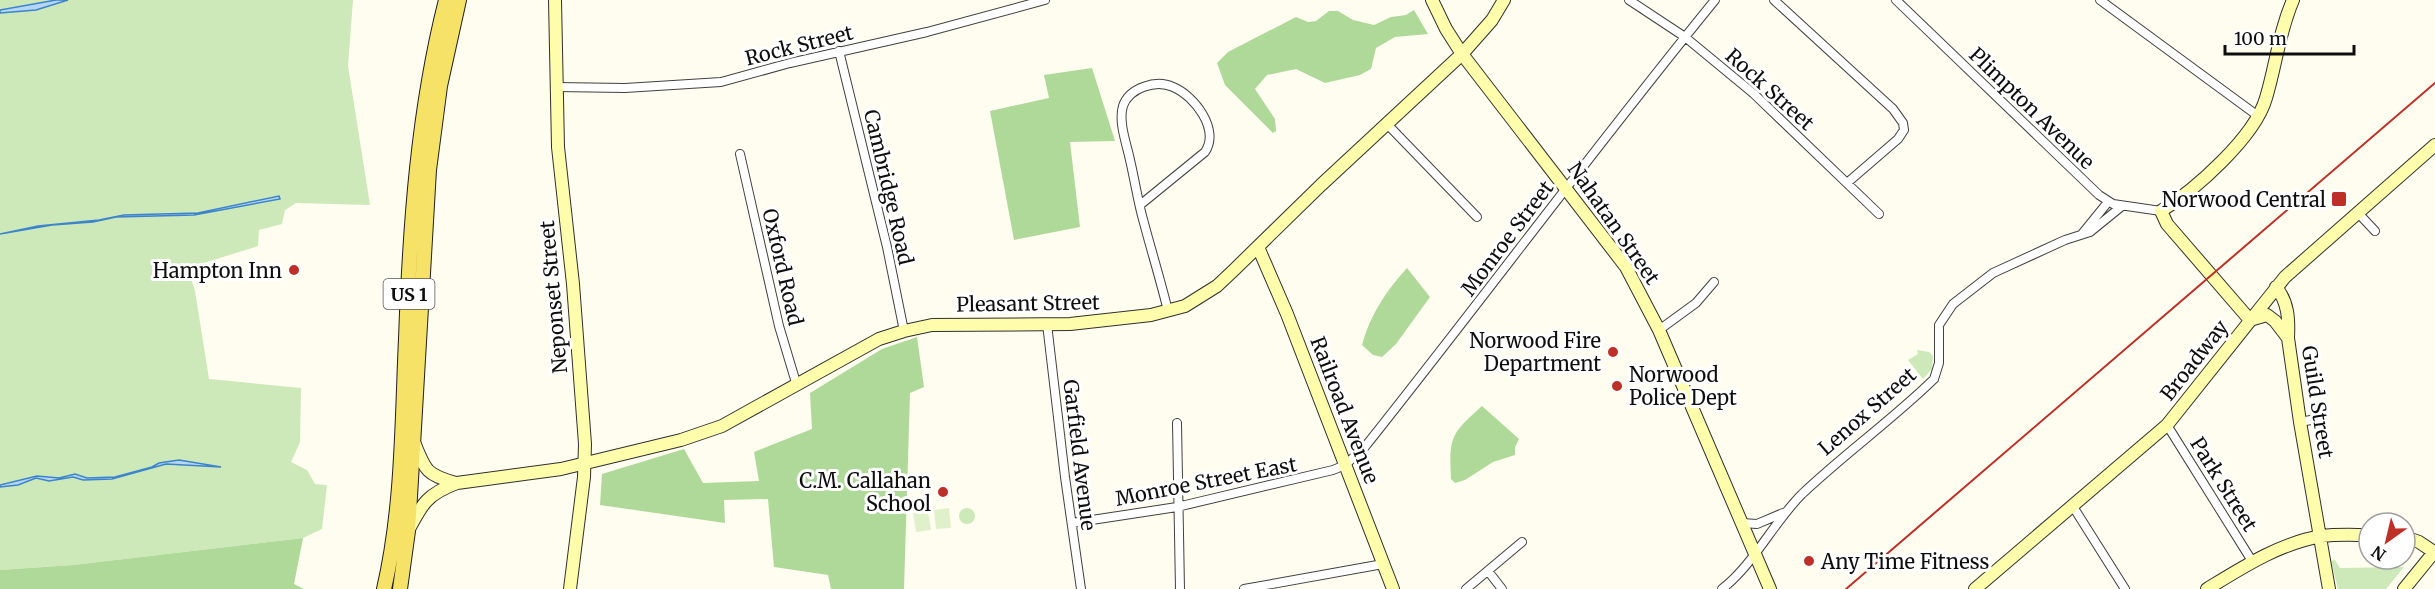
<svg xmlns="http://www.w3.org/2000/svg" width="2435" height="589" font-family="Merriweather,serif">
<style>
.green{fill:#cde9b9}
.forest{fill:#afd999}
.pitch{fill:#e0f0cb}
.water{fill:#b5d7f5;stroke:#3c84cc;stroke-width:1.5}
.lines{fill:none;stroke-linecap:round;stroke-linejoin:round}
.street-casing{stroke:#414141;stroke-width:10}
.secondary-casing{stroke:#303030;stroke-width:14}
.primary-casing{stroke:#1f1f1f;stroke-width:16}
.street{stroke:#fff;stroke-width:8}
.secondary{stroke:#fefdab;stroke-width:12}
.primary{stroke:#f7e268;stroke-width:14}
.rail{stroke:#bd2f27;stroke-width:2}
.poi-dot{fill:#bd2f27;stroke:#fff;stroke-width:2}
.labels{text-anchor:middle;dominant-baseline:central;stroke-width:6;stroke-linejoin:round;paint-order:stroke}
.shield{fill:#fff;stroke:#565656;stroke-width:1.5}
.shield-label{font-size:18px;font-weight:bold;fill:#0e0e0e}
.street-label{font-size:20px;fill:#0e0e0e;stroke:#fff}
.poi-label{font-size:20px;fill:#0e0e0e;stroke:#fff;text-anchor:end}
</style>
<rect width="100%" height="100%" fill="#fffdef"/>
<!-- green -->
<path class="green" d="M0,0H353L348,66L370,205L296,203L285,210L282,224L259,230L258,246L188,268L195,291L209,379L301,388L300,442L291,462L307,470L315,484L327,485L322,529L303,538L73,565L0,570Z
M1917,350L1929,352L1933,356L1932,369L1923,379L1908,360L1918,354Z
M959 516a8 8 0 1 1 16 0a8 8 0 1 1-16 0Z
M2335,560L2340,568L2404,567L2386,589H2338L2331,561Z"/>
<!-- forest -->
<path class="forest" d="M1414,10L1428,34L1395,37L1376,48L1371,69L1360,75L1325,83L1296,69L1267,75L1255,89L1275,119L1276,131L1273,133L1225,85L1217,63L1228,52L1296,17L1308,22L1316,21L1329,11H1338L1353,20L1374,25L1391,17L1406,15Z
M1092,68L1115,141L1070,142L1080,227L1014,240L990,111L1049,98L1044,75Z
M1407,268L1430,297L1396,344L1382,357L1373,355L1362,345C1370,315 1386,291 1407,268Z
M917,337L924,387L910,393L904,589H831L828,575L774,567L768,499L724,500L725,523L600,505L602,474L684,449L703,483L759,481L754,452L812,429L810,393L882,349Z
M1482,406L1519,439L1515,447V455L1493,462L1465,480L1455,483L1451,479C1449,436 1451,434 1482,406Z
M303,538L294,584L304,589H0V570L73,565Z"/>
<!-- pitch -->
<path class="pitch" d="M949,508L951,528L936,529L934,510Z
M928,511L931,530L916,532L913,513Z"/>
<!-- water -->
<path class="water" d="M56,0H68L36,10L0,13V10Z
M279,196L280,199L194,215L116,217L93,222L52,225L0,234L38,226L99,220L124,215L198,213Z
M179,460L221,467L166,464L112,479L83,480L73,477L49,481L36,478L18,485L0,487V485L37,476L59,478L75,474L87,478L115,477L152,467L159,463Z"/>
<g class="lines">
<defs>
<path id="street" d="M1629,0L1685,37L1754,94L1879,214
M1774,0L1893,109L1903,123L1904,130L1898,139L1847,183
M1896,0L2099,195L2113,204L2161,211
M2100,0L2258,116
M839,51L887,247L904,331
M556,87L625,88L721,82L790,63L927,32L1045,0
M1387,124L1477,217
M740,154L779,326L797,386
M1140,205L1205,152C1220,130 1195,96 1173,87C1156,79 1129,88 1123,106C1118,122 1127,145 1130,160C1135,181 1138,203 1144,223C1152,253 1161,282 1168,311
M2359,214L2375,231
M2082,234L2108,202
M1047,324L1065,477L1081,589
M1659,330L1696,303L1714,282
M2300,422L2316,419L2322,415
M1177,423L1180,589
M2167,425L2252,561
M2072,505L2125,589
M1072,523L1177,507L1333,470L1345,465L1364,448C1482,300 1595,147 1715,0
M1742,523L1757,524L1783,513
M1488,571L1502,589
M1244,589L1383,564
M1466,589L1522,542
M1722,589C1754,564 1773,523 1802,494C1844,454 1892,420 1934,379L1939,363V325L1953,304L1993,273L2065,240L2090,232L2122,206"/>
<path id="secondary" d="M555,0L558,147L573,284L585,444L584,477L570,589
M1432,0L1446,29L1462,54L1626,267L1659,330L1770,589
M2293,0C2279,32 2276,65 2266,98C2255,137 2195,190 2161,211L2167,224L2250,320L2267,315L2275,321L2288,338L2300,422L2329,589
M1258,247L1287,314L1393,589
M2276,287C2288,302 2289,318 2288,338
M414,442C425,470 426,475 456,483
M408,531C422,504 427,494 457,483L561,469L681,440L722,426L879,339L904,331L932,325L1070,324L1151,315L1185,306L1217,286L1235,269L1321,185L1462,54L1492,20L1504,0
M2405,537L2419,542L2434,552
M1975,589L2167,425L2285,277L2435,145
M2207,589C2243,567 2280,543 2322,536C2337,534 2354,535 2369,535
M2404,589L2435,551"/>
<path id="primary" d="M384,589C403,507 402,423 406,339C410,226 418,110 446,0
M400,589L408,531L429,170L440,86L459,0"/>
</defs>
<!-- street casing -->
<use href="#street" class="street-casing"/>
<!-- secondary casing -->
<use href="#secondary" class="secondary-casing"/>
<!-- primary casing -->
<use href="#primary" class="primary-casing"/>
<!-- street -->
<use href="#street" class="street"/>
<!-- secondary -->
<use href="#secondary" class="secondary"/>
<!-- primary -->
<use href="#primary" class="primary"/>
<!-- rail -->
<path class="rail" d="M1846,589L2435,83"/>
</g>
<!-- markers -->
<g class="poi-dot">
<rect x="2331" y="191" width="16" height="16" rx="3"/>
<circle cx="294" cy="270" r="6"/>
<circle cx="1613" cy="352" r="6"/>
<circle cx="1617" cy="386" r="6"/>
<circle cx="943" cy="492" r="6"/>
<circle cx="1809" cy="561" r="6"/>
</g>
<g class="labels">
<!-- shield labels -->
<rect class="shield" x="383.5" y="279" width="51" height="30" rx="4.5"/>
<g class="shield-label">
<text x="409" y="294">US 1</text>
</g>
<!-- street labels -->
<g class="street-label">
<text transform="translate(799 45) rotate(-14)">Rock Street</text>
<text transform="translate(1770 89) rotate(42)">Rock Street</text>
<text transform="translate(2032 108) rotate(44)">Plimpton Avenue</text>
<text transform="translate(889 187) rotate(77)">Cambridge Road</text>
<text transform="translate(1614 223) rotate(55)">Nahatan Street</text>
<text transform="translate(1507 238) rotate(-53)">Monroe Street</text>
<text transform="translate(783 267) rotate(77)">Oxford Road</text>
<text transform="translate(553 297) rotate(-95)">Neponset Street</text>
<text transform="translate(1028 303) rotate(-1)">Pleasant Street</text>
<text transform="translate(2194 360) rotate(-52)">Broadway</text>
<text transform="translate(2318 402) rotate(81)">Guild Street</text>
<text transform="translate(1345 410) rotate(69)">Railroad Avenue</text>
<text transform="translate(1867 411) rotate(-41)">Lenox Street</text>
<text transform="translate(1080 455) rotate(83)">Garfield Avenue</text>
<text transform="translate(1206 481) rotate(-11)">Monroe Street East</text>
<text transform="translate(2224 484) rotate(58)">Park Street</text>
</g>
<!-- poi labels -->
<g class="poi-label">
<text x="2326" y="199">Norwood Central</text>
<text x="282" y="270">Hampton Inn</text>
<text x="1601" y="340">Norwood Fire<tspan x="1601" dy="23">Department</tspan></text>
<text x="1629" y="374" text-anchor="start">Norwood<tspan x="1629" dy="23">Police Dept</tspan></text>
<text x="931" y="480">C.M. Callahan<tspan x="931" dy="23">School</tspan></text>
<text x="1821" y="561" text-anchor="start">Any Time Fitness</text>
</g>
</g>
<!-- north arrow -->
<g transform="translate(2387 541) rotate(214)"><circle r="28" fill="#ffffff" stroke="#9f9f9f" stroke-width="1.5"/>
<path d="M0-4.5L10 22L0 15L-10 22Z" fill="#bd2f27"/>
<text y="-9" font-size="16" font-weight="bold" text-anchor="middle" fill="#0e0e0e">N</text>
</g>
<!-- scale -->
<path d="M2225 45v9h129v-9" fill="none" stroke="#0e0e0e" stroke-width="3"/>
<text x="2234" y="45" font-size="18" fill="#0e0e0e" stroke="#ffffff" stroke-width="4.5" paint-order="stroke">100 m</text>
</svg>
